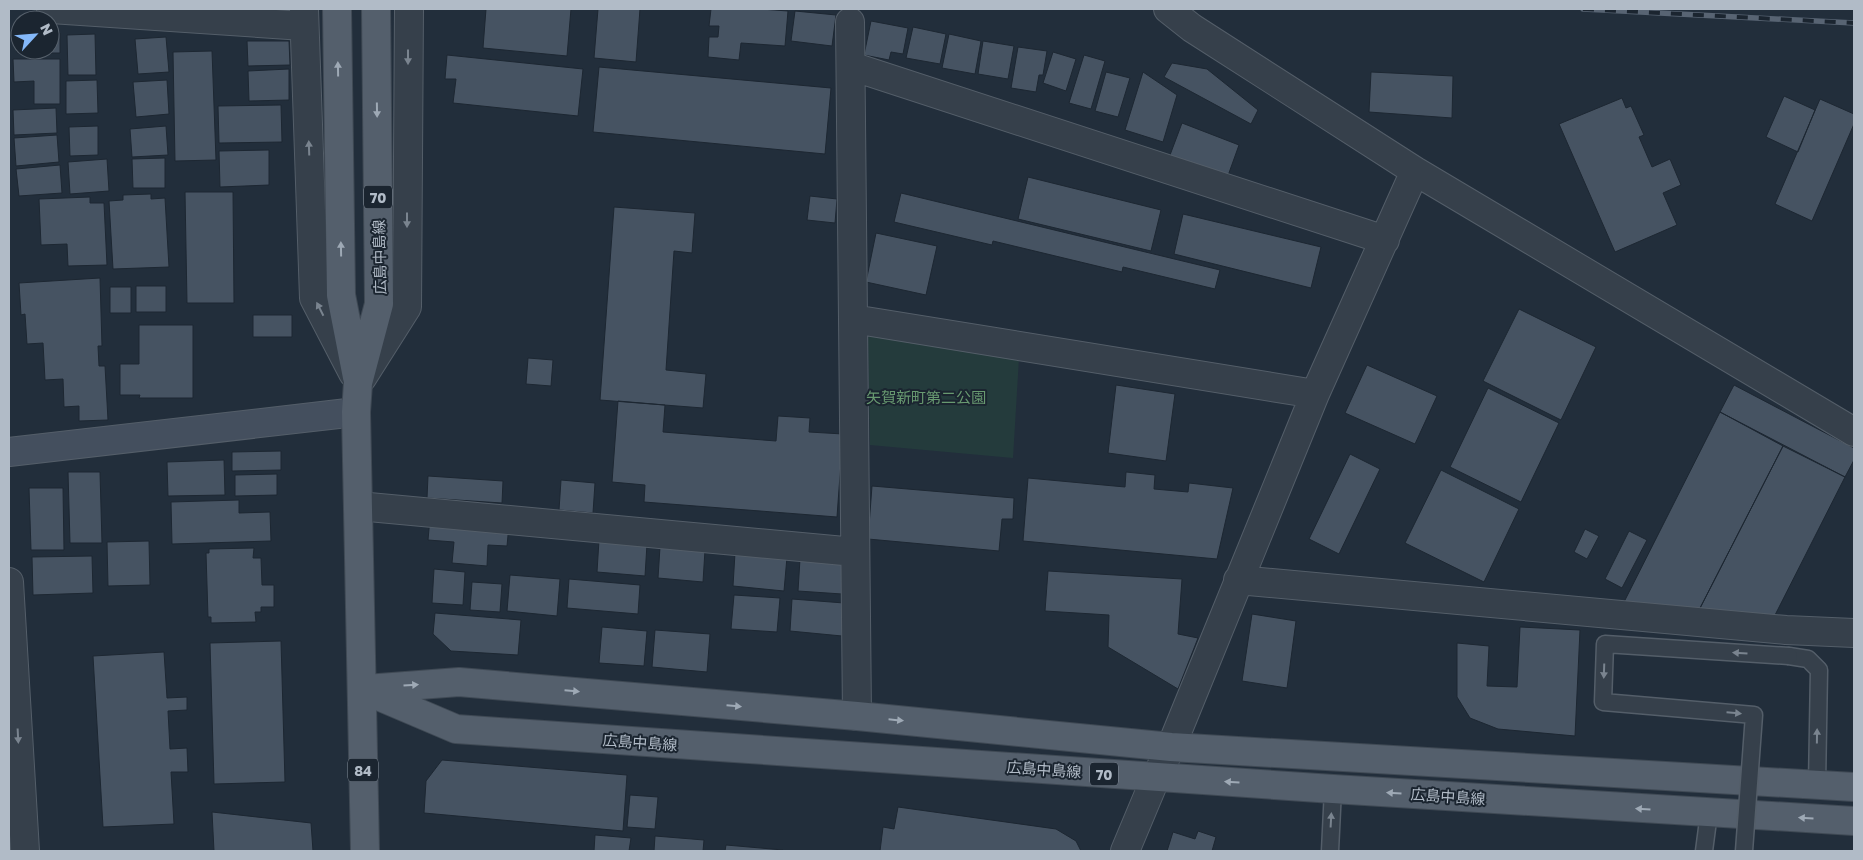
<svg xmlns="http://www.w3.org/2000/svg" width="1863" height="860" font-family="'Golos Text','Noto Sans JP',sans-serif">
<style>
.green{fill:#243b3c}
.building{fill:#465362;stroke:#1d2732}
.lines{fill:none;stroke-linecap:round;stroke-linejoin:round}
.lane-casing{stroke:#545e69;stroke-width:19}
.street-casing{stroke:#545e69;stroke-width:30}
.secondary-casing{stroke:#545e69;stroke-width:30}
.primary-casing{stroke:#3f4954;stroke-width:30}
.lane{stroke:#36404b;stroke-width:16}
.street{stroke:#36404b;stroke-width:28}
.secondary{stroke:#444f5e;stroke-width:28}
.primary{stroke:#545f6c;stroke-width:28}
.rail-casing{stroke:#586473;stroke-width:5.5}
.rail{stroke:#1b2530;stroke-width:4;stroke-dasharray:11;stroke-linecap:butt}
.lane-bridge-casing{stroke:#545e69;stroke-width:19;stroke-linecap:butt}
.lane-bridge{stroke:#36404b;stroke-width:16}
.oneway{fill:#7a848f}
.oneway2{fill:#9ea9b5}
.labels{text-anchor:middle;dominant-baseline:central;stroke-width:4;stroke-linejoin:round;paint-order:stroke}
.shield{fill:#1b2530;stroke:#848e9a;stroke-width:1}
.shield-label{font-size:14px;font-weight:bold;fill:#b1bbc7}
.street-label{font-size:15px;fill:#b1bbc7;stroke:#1b2530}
.park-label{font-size:15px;fill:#689970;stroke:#1b2530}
</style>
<rect width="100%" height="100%" fill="#222e3b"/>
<!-- green -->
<path class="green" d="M868,333L1019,358L1013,458L870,445Z"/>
<!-- building -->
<path class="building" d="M258,9H290V11L258,10Z
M486,9H571L567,56L483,48Z
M598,9H640L636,62L594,58Z
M711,9H761L788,11L785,46L741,43L739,60L708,57L709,37H718L719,26H709Z
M795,11L836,15L832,46L791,41Z
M871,21L908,28L903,54L891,52L889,60L864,55Z
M913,27L946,34L940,64L906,58Z
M50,33H60V53H17V34H20V50H50Z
M95,34L96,75H68L67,35Z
M949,34L981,41L975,74L942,68Z
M166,37L169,72L138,74L135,39Z
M247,41H289L290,65L248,66Z
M983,41L1014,46L1008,79L978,74Z
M1018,47L1047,51L1043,75H1039L1036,92L1011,88Z
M212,51L216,160L175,161L173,52Z
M1053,52L1076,59L1066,91L1043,83Z
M447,55L583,69L578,116L453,103L456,79H445Z
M1084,55L1105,61L1091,109L1069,103Z
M13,59H60V104H34V81L14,82Z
M1172,63L1207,69L1258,110L1251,124L1164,77Z
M599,67L831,88L825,154L593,132Z
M289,69V100L249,101L248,71Z
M1106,72L1130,78L1118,117L1095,111Z
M1143,72L1177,95L1163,142L1125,130Z
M1371,72L1453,76L1452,118L1369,112Z
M97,80L98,113L66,114V81Z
M167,80L169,114L136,117L133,82Z
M1784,96L1815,110L1798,152L1766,137Z
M1622,98L1626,108L1631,106L1644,135L1639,137L1652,167L1670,159L1681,185L1663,193L1677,225L1615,252L1559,124Z
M1820,99L1854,114V124L1812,221L1775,204Z
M281,105L282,142L219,143L218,106Z
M56,108L57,133L14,135L13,110Z
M1182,123L1239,145L1225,184L1167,163Z
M98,126V155L70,156L69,127Z
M166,126L168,155L132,157L130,129Z
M57,135L59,162L16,166L14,138Z
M269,150V185L220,187L219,151Z
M165,158V188H133L132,159Z
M107,159L109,191L70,194L68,162Z
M60,165L62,193L19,196L16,169Z
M1028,177L1161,210L1151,251L1018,219Z
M185,192H233L234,303H187Z
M901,193L1220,270L1215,289L1123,267L1122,272L993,241L992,245L894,222Z
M151,194V199L165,198L169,267L113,269L109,201L123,200V195Z
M810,196L837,199L835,223L807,220Z
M90,197V203H104L107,265L68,266L67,244L41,245L39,199Z
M614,207L695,213L692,253L674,251L666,370L706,374L703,408L600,400Z
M1183,214L1321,247L1311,288L1174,254Z
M876,233L937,246L926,295L866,282Z
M100,278L102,346H98L99,366H105L108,420L79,421V406L64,407L63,379L45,380L43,343L27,344L25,314L21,315L19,283Z
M136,286H166V312H136Z
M110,287H131V313H110Z
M1519,309L1596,347L1561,420L1483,381Z
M253,315H292V337H253Z
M139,325H193V398H139L140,395H120V364H139Z
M528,358L553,360L551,386L526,384Z
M1367,365L1437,396L1415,444L1345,413Z
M1116,385L1175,394L1166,461L1108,453Z
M1734,385L1854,448V460L1845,477L1720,412Z
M1488,388L1559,423L1521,502L1450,467Z
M618,401L665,405L663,432L776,441L778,416L810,418L809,432L843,434L837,517L644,502L645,485L612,482Z
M1720,412L1783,446L1697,614L1622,606Z
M1783,446L1845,477L1771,623L1697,614Z
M281,451V470L232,471V452Z
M1350,454L1380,469L1339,554L1309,539Z
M224,460L225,495L168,496L167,462Z
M1441,470L1519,509L1484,582L1405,543Z
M68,472H100L102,543H70Z
M1126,472L1155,475L1154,489L1188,492L1189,483L1233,488L1217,559L1023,541L1028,478L1125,487Z
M277,474V495L235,496V475Z
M428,476L503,481L502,503L427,498Z
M561,480L595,483L593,513L559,510Z
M872,486L1014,498L1013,519H1002L999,551L868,539Z
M29,488H63L64,550H31Z
M239,500V513L270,512L271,541L172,544L171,502Z
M430,518L509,525L507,546L488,545L487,566L452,563L454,542L428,540Z
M1585,529L1599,536L1587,559L1574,552Z
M1629,531L1647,540L1622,588L1605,579Z
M599,540L647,544L645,576L597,572Z
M149,541L150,585L108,586L107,542Z
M660,547L705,550L703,582L658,578Z
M254,548L253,558H261L262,585H274V607H261V612H255L256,622L211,623V617H208L206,553H209V549Z
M735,553L787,557L784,591L733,586Z
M92,556L93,593L33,595L32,557Z
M800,559L844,563L842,594L798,591Z
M434,569L465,572L463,605L432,603Z
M1048,571L1182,579L1178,634L1198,638L1178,689L1108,647L1109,615L1045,611Z
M510,575L560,579L557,616L507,611Z
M569,579L640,585L638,614L567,608Z
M472,582L502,584L500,612L470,610Z
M734,595L780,598L777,632L731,629Z
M792,599L844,603L842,636L790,631Z
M435,613L521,620L518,655L451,651L433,634Z
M1252,614L1296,621L1287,688L1242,681Z
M602,627L647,631L644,666L599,663Z
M1520,627L1580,630L1575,736L1498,729L1470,718L1457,697V643L1489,646L1487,686L1517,687Z
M655,630L710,634L707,672L652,667Z
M281,641L285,782L214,784L210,643Z
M164,652L167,698L187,697V710L168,711L170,749L187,748L188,772H171L174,824L103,827L93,656Z
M442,760L627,775L623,831L424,813L426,781Z
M630,795L658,797L655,829L627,827Z
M898,807L1056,829L1076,841L1081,851H880L883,827L894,829Z
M212,812L311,823L313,851H214Z
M1198,831L1216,837L1212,851H1167L1173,832L1195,839Z
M595,835L631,838L629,851H594Z
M655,836L704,840L703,851H654Z
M726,845L783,850V851H725Z"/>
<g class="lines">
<defs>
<path id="lane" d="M1789,656L1808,659L1819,670L1817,785
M1330,851L1333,789
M1704,851L1709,813"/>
<path id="street" d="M51,9L304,26
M304,9L314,298L353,373
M1168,9L1192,28L1415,171L1854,432
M850,22L857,716
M851,66L1385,240
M853,319L1315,394
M362,378L407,307L409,9
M358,506L855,552
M1238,580L1786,630L1854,633
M9,582L25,851
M1125,851L1156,777L1171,747L1315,394L1415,171"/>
<path id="secondary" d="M9,452L356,412"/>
<path id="primary" d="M337,9L341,295L357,377
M362,689L456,729L1333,789L1854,821
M366,689L459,682L857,716L1171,747L1854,787
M365,851L356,412L358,383L379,304L376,9"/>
</defs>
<!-- lane casing -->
<use href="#lane" class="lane-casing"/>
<!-- street casing -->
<use href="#street" class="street-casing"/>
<!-- secondary casing -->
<use href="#secondary" class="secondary-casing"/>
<!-- primary casing -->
<use href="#primary" class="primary-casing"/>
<!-- lane -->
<use href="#lane" class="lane"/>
<!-- street -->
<use href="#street" class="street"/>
<!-- secondary -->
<use href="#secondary" class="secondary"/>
<!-- primary -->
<use href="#primary" class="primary"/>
<defs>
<path id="rail" d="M1583,9L1854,23"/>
</defs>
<!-- rail casing -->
<use href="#rail" class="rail-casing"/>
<!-- rail -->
<use href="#rail" class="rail"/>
<defs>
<path id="lane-bridge" d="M1744,851L1754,715L1603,702L1605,644L1789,656"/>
</defs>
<!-- lane-bridge casing -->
<use href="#lane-bridge" class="lane-bridge-casing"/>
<!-- lane-bridge -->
<use href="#lane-bridge" class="lane-bridge"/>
</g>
<!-- one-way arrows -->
<defs><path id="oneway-solid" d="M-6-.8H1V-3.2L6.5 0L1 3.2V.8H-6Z" transform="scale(1.25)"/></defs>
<g class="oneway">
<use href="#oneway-solid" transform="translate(408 57) rotate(90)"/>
<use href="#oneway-solid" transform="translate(309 148) rotate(-92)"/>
<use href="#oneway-solid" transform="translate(407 220) rotate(90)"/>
<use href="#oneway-solid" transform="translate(320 309) rotate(-117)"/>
<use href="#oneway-solid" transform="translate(1740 653) rotate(-176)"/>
<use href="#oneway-solid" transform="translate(1604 671) rotate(92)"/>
<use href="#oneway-solid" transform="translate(1734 713) rotate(5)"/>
<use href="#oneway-solid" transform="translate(18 736) rotate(87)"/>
<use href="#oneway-solid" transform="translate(1817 736) rotate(-89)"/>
<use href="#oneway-solid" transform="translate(1331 820) rotate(-87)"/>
</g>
<g class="oneway2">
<use href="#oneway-solid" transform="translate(338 69) rotate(-91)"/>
<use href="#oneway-solid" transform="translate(377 110) rotate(89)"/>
<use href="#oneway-solid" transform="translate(341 249) rotate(-91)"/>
<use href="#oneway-solid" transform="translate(411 685) rotate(-4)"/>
<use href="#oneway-solid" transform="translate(572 691) rotate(5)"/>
<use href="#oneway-solid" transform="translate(734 706) rotate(5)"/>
<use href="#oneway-solid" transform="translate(896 720) rotate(6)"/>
<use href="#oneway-solid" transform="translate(1232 782) rotate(-176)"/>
<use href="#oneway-solid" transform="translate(1394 793) rotate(-176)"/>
<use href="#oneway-solid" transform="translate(1643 809) rotate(-176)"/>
<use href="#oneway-solid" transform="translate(1806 818) rotate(-177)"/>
</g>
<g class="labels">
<!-- shield labels -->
<g class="shield">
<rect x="364" y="185.5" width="28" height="23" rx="4"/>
<rect x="348" y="758.5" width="30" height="23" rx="4"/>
<rect x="1090" y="762.5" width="28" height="23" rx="4"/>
</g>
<g class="shield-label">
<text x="378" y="197">70</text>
<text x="363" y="770">84</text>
<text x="1104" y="774">70</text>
</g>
<!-- street labels -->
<g class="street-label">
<text transform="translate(379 257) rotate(-91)">広島中島線</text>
<text transform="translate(640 742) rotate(4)">広島中島線</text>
<text transform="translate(1044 769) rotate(4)">広島中島線</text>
<text transform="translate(1448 796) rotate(4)">広島中島線</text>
</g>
<!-- park labels -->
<g class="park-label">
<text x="926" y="397">矢賀新町第二公園</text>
</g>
</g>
<!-- border -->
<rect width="1863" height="860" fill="none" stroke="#b1bbc7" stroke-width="20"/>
<!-- north arrow -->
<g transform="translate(35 35) rotate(64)"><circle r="24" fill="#1b2530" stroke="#57616c"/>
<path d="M0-4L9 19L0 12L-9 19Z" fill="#84b8f9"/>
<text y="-8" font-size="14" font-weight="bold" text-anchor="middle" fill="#b1bbc7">N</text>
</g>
</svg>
